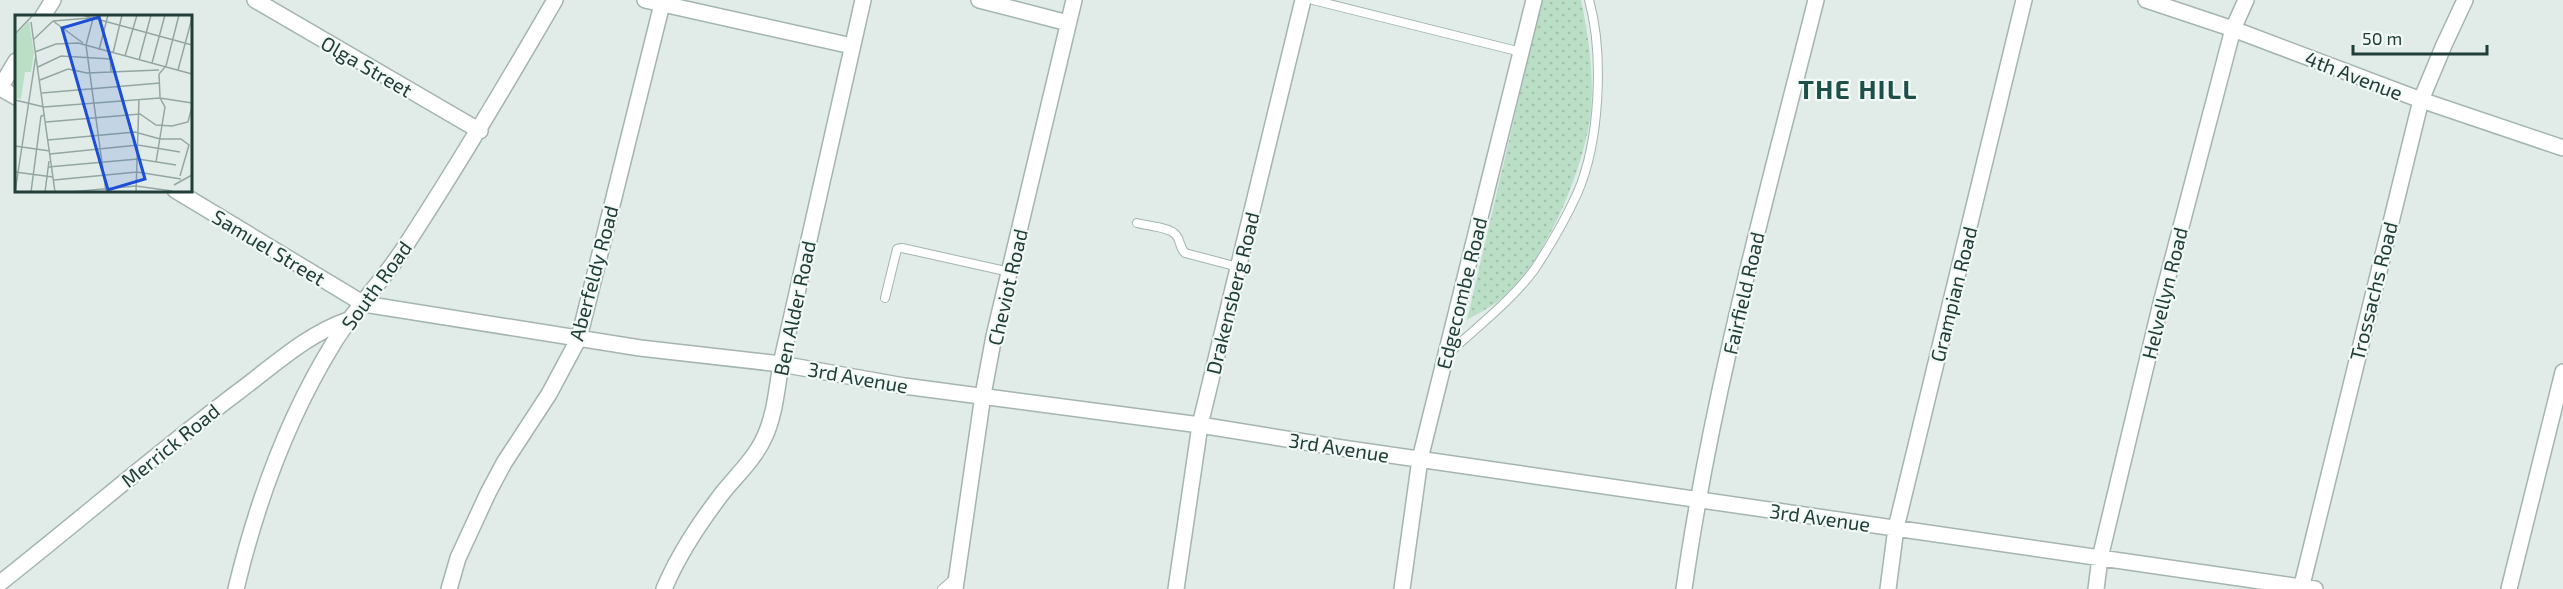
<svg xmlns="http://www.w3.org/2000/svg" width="2563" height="589" font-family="'Exo 2',sans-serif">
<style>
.grass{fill:url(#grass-dots)}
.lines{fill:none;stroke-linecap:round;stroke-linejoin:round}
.lane-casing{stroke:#a4b4b0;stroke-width:10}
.street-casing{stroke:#a4b4b0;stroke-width:18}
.lane{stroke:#fff;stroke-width:8}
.street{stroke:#fff;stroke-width:15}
.labels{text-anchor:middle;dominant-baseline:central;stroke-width:4.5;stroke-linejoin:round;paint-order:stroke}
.street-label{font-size:20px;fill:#213e38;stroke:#f2f9f6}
.district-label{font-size:26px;font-weight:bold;letter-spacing:1.5px;fill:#1c5048;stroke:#f2f9f6}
.inset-road{fill:none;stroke:#94a6a2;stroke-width:1.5}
.view{fill:#1d4ed8;fill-opacity:0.15;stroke:#1d4ed8;stroke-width:3}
.inset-edge{fill:none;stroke:#213e38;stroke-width:3}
</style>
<defs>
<pattern id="grass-dots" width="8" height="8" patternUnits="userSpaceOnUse" patternTransform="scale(1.5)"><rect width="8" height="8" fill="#badec6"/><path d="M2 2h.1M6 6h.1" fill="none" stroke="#a0c0ab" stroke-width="1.8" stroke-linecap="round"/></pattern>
</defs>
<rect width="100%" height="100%" fill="#e1ece8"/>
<!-- grass -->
<path class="grass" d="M1542,0H1581C1589,38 1595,80 1590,119C1581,174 1547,257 1506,295C1495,305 1480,312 1467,320Z"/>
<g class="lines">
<defs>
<path id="lane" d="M1313,0L1521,52
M1137,223C1147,226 1170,227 1176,235C1181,241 1179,247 1185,253L1238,267
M885,298L897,249L902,248L1010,272
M1449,353C1477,327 1511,301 1534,270C1550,246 1565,220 1577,194C1600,142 1604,54 1589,0
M942,589L956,577"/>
<path id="street" d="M255,0L480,131
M645,0L852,46
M979,0L1068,23
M2146,0L2233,29L2421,100L2563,148
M43,16L53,0
M0,88L16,61
M0,88L16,97
M175,190L364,304L640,348L781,364L904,386L1200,425L1342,448L2315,589
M0,583C80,520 157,453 238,392C273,366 307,334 348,320
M236,589C256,505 287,419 333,344C354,309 384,280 406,245C458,165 507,83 555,0
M449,589L458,558L488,493L504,463L549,394L579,338L662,4
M664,589C679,553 700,522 724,491C738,474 756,457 765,436C775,414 777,387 781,364L863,0
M955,589L983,395L994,336L1074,0
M1176,589L1200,425L1303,0
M1402,589L1420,459L1534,0
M1684,589C1712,390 1767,195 1816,0
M1888,589L1896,528L2024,0
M2096,589L2100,558L2161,303L2233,29L2246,0
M2301,589L2421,100L2444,45L2465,0
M2509,589L2563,372"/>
</defs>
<!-- lane casing -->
<use href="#lane" class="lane-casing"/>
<!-- street casing -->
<use href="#street" class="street-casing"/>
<!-- lane -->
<use href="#lane" class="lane"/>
<!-- street -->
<use href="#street" class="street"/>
</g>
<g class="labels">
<!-- street labels -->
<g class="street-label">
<text transform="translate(367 66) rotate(30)">Olga Street</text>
<text transform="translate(2354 75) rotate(21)">4th Avenue</text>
<text transform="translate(269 247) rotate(31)">Samuel Street</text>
<text transform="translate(593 273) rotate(-75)">Aberfeldy Road</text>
<text transform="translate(376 285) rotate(-54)">South Road</text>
<text transform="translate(1007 287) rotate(-77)">Cheviot Road</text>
<text transform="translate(2373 291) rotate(-76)">Trossachs Road</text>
<text transform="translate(1232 293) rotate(-76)">Drakensberg Road</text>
<text transform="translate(1461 293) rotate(-76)">Edgecombe Road</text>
<text transform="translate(1743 293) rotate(-77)">Fairfield Road</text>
<text transform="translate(2164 293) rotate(-76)">Helvellyn Road</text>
<text transform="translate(1953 294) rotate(-76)">Grampian Road</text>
<text transform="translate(794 308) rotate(-78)">Ben Alder Road</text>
<text transform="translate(858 377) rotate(10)">3rd Avenue</text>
<text transform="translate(170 445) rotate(-39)">Merrick Road</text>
<text transform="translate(1339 447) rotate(9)">3rd Avenue</text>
<text transform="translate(1820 517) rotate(8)">3rd Avenue</text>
</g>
<!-- district labels -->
<g class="district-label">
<text x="1858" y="88">THE HILL</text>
</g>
</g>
<!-- overview -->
<g transform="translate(15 15)">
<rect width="177" height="177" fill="#e1ece8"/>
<path d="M14,6L19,38L16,57H10L6,84L0,83V20Z" fill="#badec6"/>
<path class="inset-road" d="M67,0L177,30M79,0L71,30L91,177M38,6L68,28M38,6L75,3M16,7L40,177M0,19L18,0M18,25L38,6M84,35L93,0M20,37L41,29L63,28L177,59M95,38L96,57M98,38L107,0M110,41L122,0M124,45L136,0M137,48L150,0M23,52L46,41L96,44M163,55L177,3M144,59L151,51L164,0M144,59L145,82M25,65L53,54L72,58L144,55M27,78L145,68M0,85L29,92L145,83L177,88M31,107L125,99L141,110L157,111L173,107L177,92M33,125L120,117L145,124H166L174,130L165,161M0,131L35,136M35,139L123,130L165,137M141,147L150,92L145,83M33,152L123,144L161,150M0,157L38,162M39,165L122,157L166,164M159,170L177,160M0,177L21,40M16,177L26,101L30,100M30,177L34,146M55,177L121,171L157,176M121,177L124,84"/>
<path class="view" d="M84,2L130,164L93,175L47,13Z"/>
<rect width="177" height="177" class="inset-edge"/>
</g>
<!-- scale -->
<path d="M2353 45v9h134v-9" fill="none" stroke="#213e38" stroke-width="3"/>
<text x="2362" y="45" font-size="18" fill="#213e38" stroke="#f2f9f6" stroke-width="4.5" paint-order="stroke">50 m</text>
</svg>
